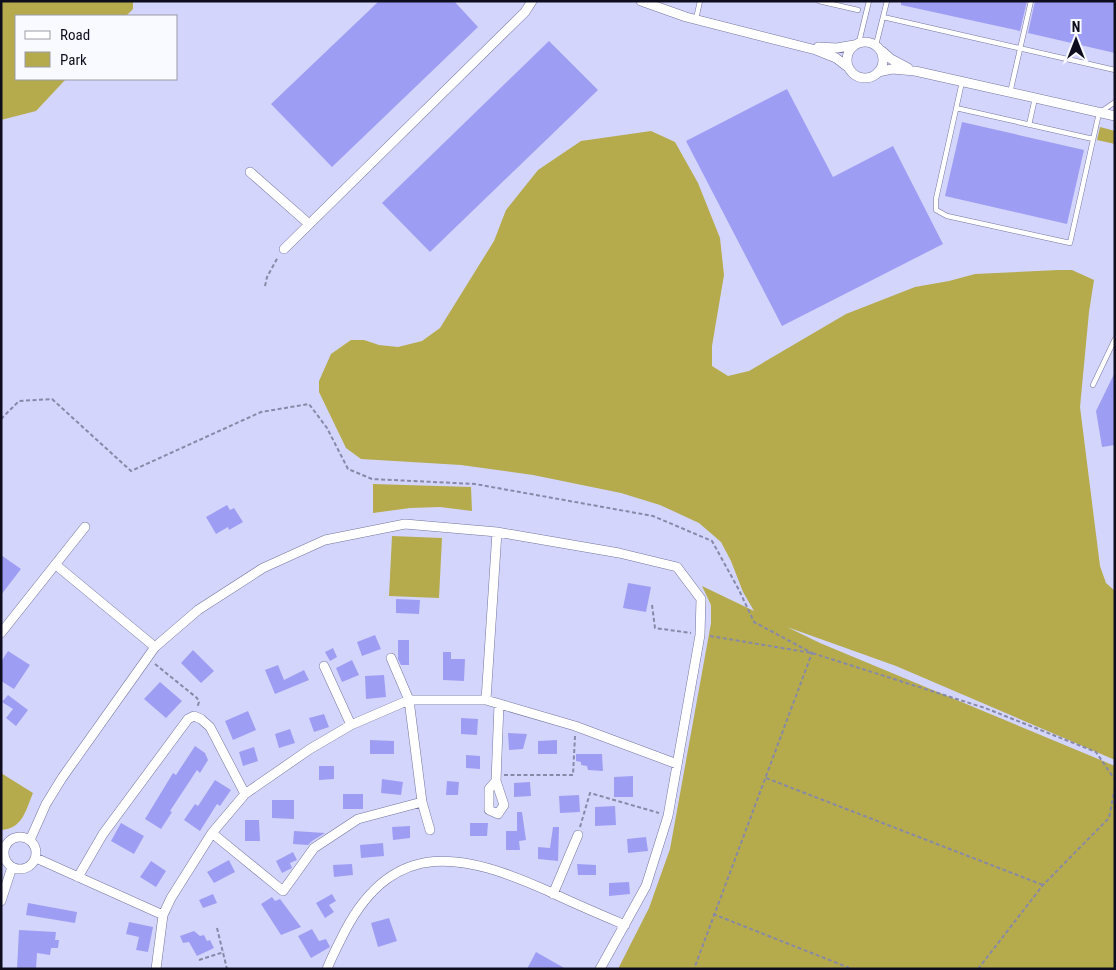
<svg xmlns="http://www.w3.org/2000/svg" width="1116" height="970" font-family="'Roboto Condensed',sans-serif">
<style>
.green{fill:#b5ab4c}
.building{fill:#9e9df4}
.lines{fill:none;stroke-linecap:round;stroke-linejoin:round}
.lane-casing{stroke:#73749f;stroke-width:5.5}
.street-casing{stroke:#73749f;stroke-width:10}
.path{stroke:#8889a7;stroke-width:2;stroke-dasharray:4 2.5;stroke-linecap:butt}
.lane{stroke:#fff;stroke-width:4.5}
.street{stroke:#fff;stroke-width:9}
</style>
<rect width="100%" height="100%" fill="#d4d5fc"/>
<!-- green -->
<path class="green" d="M1,1H133V9L126,16H16V79H66L36,111L1,120Z
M1100,127L1115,131V144L1097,140Z
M651,131L675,142L698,183L720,238L724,275L712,346V366L728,376L749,371L846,314L915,287L949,281L975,274L1058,270H1072L1094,280L1089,312L1080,407L1100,566L1106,583L1115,591V760L896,666L787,627L820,643L1115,766V969H618L649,908L670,849L711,623V605L702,586L754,611L743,592L731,561L721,542L699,523L660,505L621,493L533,475L461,465L361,459L346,448L319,392V381L331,354L351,340H364L379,345L398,347L422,341L440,328L494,241L506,210L538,170L581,141Z
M373,484L471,487L472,511L440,507L410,508L373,513Z
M392,536L442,538L439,598L389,596Z
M1,773L33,793C26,809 23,829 1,830Z"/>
<!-- building -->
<path class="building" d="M379,1H454L478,27L332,167L271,104Z
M901,1H1027L1020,31L901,5Z
M1035,1H1115V53L1028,33Z
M549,41L598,90L430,252L382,203Z
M787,89L833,177L893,146L943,244L782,326L686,141Z
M962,122L1084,150L1067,224L945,196Z
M1115,372V445L1102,447L1096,411Z
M227,505L230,510L234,508L243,522L229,530L228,527L216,534L206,517Z
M1,555L21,569L1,595Z
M628,583L651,587L646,612L623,608Z
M396,599L420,600L419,614L396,613Z
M375,635L381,649L362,656L357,642Z
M398,640H409V665H401L398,659Z
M333,648L337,657L330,661L325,652Z
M193,650L214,671L201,683L181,663Z
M8,651L30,665L14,689L1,681V662Z
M443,652H451V659H465L464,681L443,680Z
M352,660L359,675L342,682L336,668Z
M278,665L284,680L304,670L309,680L275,694L265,670Z
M384,675L386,697L366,699L365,676Z
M160,682L182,701L166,718L144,699Z
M8,695L28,710L16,726L6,718L13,709L2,702Z
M248,711L256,730L233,740L225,721Z
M324,714L329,727L314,732L309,718Z
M461,718L478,719L477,735L461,734Z
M290,729L295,743L279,748L275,734Z
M508,733L527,734L523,749L509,750Z
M370,740L394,741V754H370Z
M557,740V754H538V741Z
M195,746L205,753L208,760L200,773L197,770L170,811L172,812L161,829L145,819L173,773L176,775Z
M254,747L258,761L243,766L239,752Z
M576,754H602L603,771L588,770L587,766L581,765V762L576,761Z
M466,755L480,756V769L466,768Z
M319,766H334V779L319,780Z
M633,776V797H614V777Z
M382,779L403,782L401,795L381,793Z
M215,780L231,790L220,806L217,804L200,831L184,820L195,804L198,806Z
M447,781L459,782L458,795H446Z
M530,782L531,796L514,797V783Z
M343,794H363V809H343Z
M579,795L580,812L560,813L559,796Z
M272,800H294V819L272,818Z
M615,806L616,825L595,826V807Z
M517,812H522L526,840L519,841L520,850H506V831H517Z
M245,820H259L260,841H245Z
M121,823L144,836L134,854L111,841Z
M470,823H488L487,836H470Z
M410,826V838L393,840L392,827Z
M553,827H559L558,861L538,859V847L550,848Z
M294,831L325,833L312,841L308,845L293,844Z
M646,837L648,851L628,853L627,839Z
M383,843L384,856L361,858L360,845Z
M293,852L297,860L290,863L292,868L282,873L276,861Z
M229,860L235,872L214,883L207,872Z
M151,861L166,871L156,887L140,877Z
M352,864L353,875L334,877L333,865Z
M577,864L596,865V875H578Z
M629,882L630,894L609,896V883Z
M213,894L217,903L203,908L199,900Z
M332,894L336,901L329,905L334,912L325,918L316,903Z
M272,897L275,901L280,899L301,927L281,935L261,904Z
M28,903L77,912L75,923L26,915Z
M389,918L397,941L378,947L371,923Z
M129,922L153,927L148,952L136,950L139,937L126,934Z
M312,929L319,941L326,939L330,947L311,958L298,936Z
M19,930L56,932L55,940H59L58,948H51L50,955L37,953L36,969H17Z
M194,931L200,936L204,935L207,941L210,940L214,948L197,956L189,942L183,943L180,936Z
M536,952L566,969H527Z"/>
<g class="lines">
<defs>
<path id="lane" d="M819,1L858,10
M883,17L1115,70
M696,19L700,1
M859,42L869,1
M876,45L887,1
M962,82L936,199V210L947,216L1070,243L1099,113L1115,102
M1010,93L1031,1
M956,108L1093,139
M1029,125L1035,98
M1093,385L1115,339"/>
<path id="street" d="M641,1L686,17L816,50L836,58L849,68
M847 60a18 18 0 1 1 36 0a18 18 0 1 1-36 0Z
M818,47L837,48L854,45
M882,51L891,59L908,68
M878,72L892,69L915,71L1115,116
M250,172L309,224
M284,249L525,12L532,1
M56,565L155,647
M1,633L85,527
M324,666L351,725
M486,700L497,532
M496,781L504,805L498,814L489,810V789L496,781L499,704
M422,802L430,830
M212,833L283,891L314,848L358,819L422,802L409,700L391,658
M4 853a16 16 0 1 1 32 0a16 16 0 1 1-32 0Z
M30,840L46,804L62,778L155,647L198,610L263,568L325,540L405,524L497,532L619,553L677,567L701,599L700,635L668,816L646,886L600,969
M36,858L163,915
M78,877L103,834L188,719L194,716L201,719L210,727L245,794
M553,894L578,835
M1,901L12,867
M156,969L163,915L171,898L212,833L245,794L310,749L351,725L409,700H486L575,726L677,764
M327,969C332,956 339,943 345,931C395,836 465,854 548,891C573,903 599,914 625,925"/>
</defs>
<!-- lane casing -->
<use href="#lane" class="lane-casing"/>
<!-- street casing -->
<use href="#street" class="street-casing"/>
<!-- path -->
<path class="path" d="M265,286L267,277L278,257
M1,419L19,401L52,399L131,471L261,412L309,404L327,428L348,469L372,479L475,484L653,516L712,541L739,590L754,622L812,653L694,969
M652,605L655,628L691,633
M710,636L812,653L985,708L1096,752L1115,780
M155,664L197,698L199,702L197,708
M504,775H573L575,736
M766,778L1043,885
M580,827L590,793L659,813
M713,914L852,969
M217,928L227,969
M199,960L224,952
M978,969L1043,885L1109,818L1115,787"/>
<!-- lane -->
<use href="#lane" class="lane"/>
<!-- street -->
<use href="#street" class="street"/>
</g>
<!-- border -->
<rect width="1116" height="970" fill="none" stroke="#0e0d1e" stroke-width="5"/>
<!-- legend -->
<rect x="15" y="15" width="162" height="65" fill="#f9faff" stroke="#9b9ba5"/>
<rect x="25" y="31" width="25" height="8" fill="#ffffff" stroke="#9b9ba5"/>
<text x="60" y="40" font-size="15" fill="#0e0d1e">Road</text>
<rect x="25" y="52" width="25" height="15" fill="#b5ab4c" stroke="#9b9ba5"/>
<text x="60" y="65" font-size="15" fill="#0e0d1e">Park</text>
<!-- north arrow -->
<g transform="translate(1076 40)" stroke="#f9faff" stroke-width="4" paint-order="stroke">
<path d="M0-4L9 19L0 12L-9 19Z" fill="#0e0d1e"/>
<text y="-8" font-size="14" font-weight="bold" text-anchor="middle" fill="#0e0d1e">N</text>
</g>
</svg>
